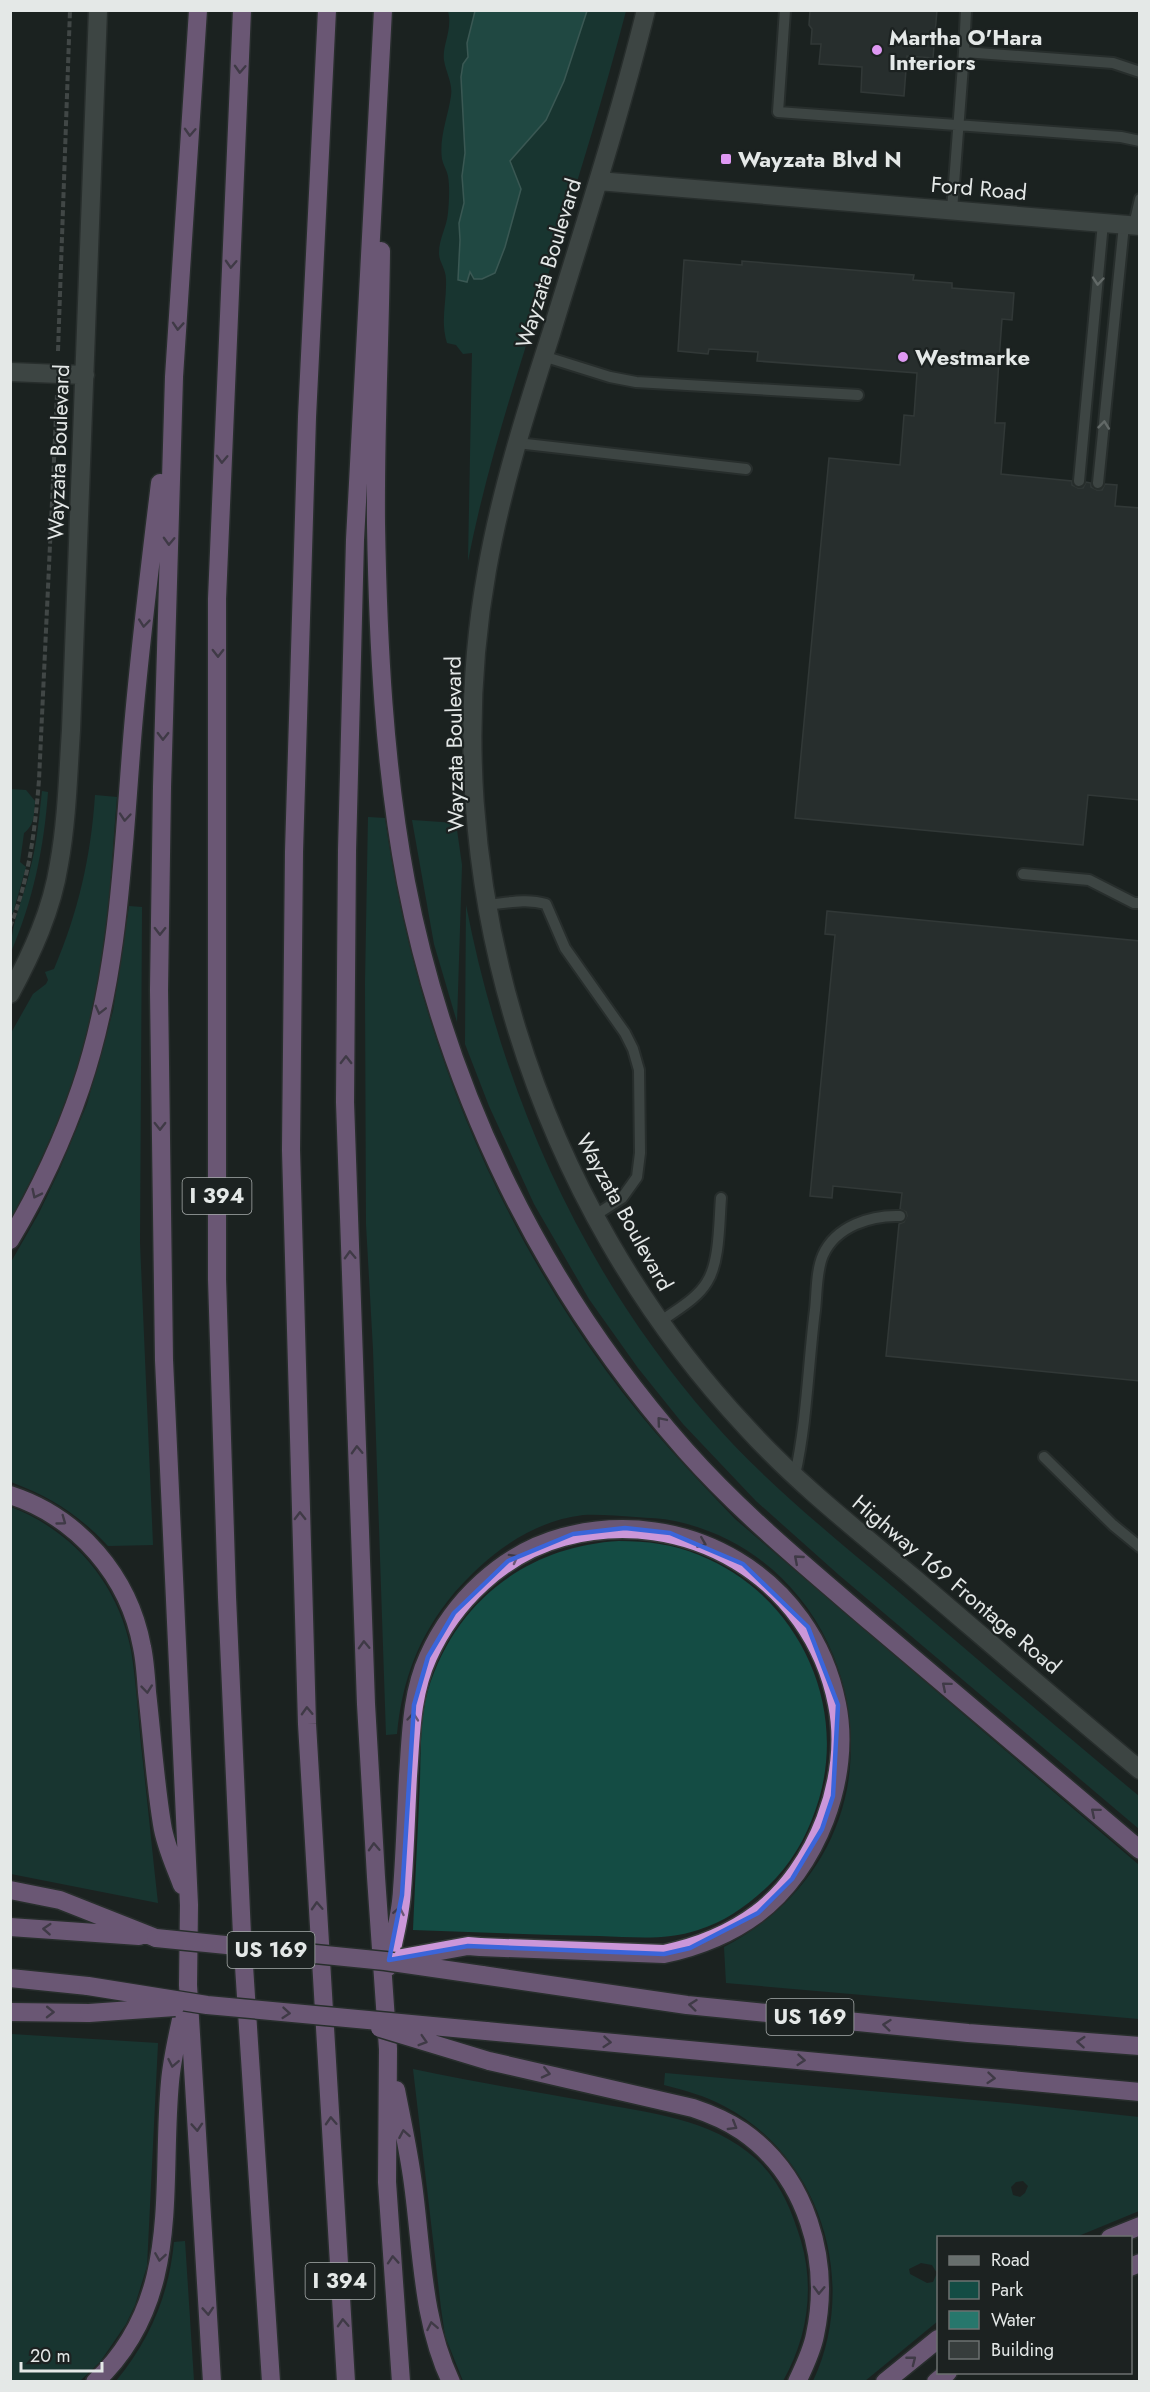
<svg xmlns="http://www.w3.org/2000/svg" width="1150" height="2392" font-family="Jost,sans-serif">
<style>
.green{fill:#144c44;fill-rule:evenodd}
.water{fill:#27776c;stroke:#609991;stroke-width:1.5}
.building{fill:#373d3c;stroke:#4c5352;stroke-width:1.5}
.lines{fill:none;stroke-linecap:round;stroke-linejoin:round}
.lane-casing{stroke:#373c3b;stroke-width:14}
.secondary-casing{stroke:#373c3b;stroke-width:21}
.highway-casing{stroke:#373c3b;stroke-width:21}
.path{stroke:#6f7473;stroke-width:4;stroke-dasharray:6 3;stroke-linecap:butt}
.lane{stroke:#676f6d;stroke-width:10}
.secondary{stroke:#676f6d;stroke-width:18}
.highway{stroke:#cb97d9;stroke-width:18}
.highway-bridge-casing{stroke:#373c3b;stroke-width:21;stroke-linecap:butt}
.highway-bridge{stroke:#cb97d9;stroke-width:18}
.oneway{stroke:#6b5774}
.oneway2{stroke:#b8bebc}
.marked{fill:none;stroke:#3b65da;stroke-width:4.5;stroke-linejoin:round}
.poi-dot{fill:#de98f2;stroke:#1c2221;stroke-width:2}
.labels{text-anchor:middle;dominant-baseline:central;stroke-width:4.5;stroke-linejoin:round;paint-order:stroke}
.shield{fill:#1c2221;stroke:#a8adac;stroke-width:1.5}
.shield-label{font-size:21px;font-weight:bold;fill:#e4e8e7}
.poi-label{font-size:22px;font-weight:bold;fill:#e4e8e7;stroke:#1c2221;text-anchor:start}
.street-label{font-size:22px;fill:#e4e8e7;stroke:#1c2221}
</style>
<rect width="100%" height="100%" fill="#1c2221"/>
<!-- green -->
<path class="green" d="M448,11H475L467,43L468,57L463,64L461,77L465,153L462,176L464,203L459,223L460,240L458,280L467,282L470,271L505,247L521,189L510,162L546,120L564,81L587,11H626C599,115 566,217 534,320C509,400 484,479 468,561L472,353L463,354L456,345L447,343C440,320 447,302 446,279C446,269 439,262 439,253C439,238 447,227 448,213C449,202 450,188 448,176C447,170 443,165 442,159C439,137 448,117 451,96C453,83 446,73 444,60C442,45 453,30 448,11Z
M10,789L26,790L35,801C34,813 35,825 24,833L20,862L26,867L13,913L10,912Z
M42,791L48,792C44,848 33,901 11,952C10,924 24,898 30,870C37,844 39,818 42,791Z
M95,795L117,797C111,866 109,938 94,1006C77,1081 48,1151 11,1218V1033L33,994L46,984L48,980L45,972L54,969C78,913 91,857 95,795Z
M368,817L385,818C413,1018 487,1208 607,1372C645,1424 690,1472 735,1519L1139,1865V2019L726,1983L724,1947C787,1914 833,1860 847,1789C869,1668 797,1547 675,1521C662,1518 649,1518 636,1517C619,1516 600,1514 583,1515C531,1521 487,1555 454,1593C419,1635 402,1680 397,1734L386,1735L373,1349L366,1224L365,984Z
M412,820L456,823L462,865L457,1022L434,944Z
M466,905C503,1096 582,1273 711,1420C765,1482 830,1534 893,1587C975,1657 1057,1728 1139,1796V1829L839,1575L756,1501L683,1424L638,1368L589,1299L534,1204L489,1106L465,1044Z
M129,906L142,907L140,1243L153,1545L108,1546C78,1514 51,1497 11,1482V1262L39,1213L59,1171L87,1104L113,1011Z
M11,1507C73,1531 118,1583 131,1650C136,1681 138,1713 141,1745C147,1797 152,1850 158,1903L11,1874Z
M619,1541C647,1541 673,1544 699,1555C795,1593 848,1700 819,1799C810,1829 797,1855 776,1878C754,1901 728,1921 698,1930C665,1941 633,1937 599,1936C537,1935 475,1932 413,1930C415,1880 418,1830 420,1780C421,1750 420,1718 428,1690C455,1601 528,1546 619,1541Z
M11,2034L158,2043L147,2266L135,2305L126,2324L100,2362L80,2381H11Z
M413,2069C472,2082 532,2091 591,2102C648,2113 711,2118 756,2159C780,2181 792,2211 801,2241C815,2289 807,2339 783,2381H463L445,2336L441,2308Z
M665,2073L1008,2103L1139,2117V2211L1076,2237L938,2238V2321L865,2381H813C859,2284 822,2157 724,2106C706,2096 684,2090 664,2085ZM1023,2181L1028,2186L1025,2193L1020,2197L1013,2195L1011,2187L1016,2182ZM921,2263L932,2265L937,2273L933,2282L927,2283L910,2274L909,2269Z
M185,2241L194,2381H116C150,2340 169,2295 174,2242Z"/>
<!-- water -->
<path class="water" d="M475,11H587L564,81L546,120L510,161L521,189L505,247L495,273L482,279H474L470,272L467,282L458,280L460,240L459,223L464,203L462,176L465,153L461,77L463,64L468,57L467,43Z"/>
<!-- building -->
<path class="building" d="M810,10H937L933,58L907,56L904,96L861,92L862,67L819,64L821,44H811L812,29L809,25Z
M684,260L742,265V261L914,275L913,280L952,283V288L1014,293L1012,320L1002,319L999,360L995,423H1005L1001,474L1072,481V485L1078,488H1083L1086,482L1091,483V487L1097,490H1102L1105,484L1117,485L1115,506L1140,508V800L1088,795L1083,845L795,818L829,458L900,465L904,415L914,416L917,373L757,361L758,352L709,349L708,354L678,351Z
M827,911L1140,941V1381L886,1356L899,1224L904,1222L907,1216L906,1212L900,1209L902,1193L833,1186L832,1198L810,1196L835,935L825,934Z"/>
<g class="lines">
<defs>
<path id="lane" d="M785,10L778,112L1121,137L1140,141
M964,52L966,10
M952,210L964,52L1113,63L1140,72
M1134,225L1140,199
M543,356L610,377L636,382L858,395
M517,443L746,469
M1079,481L1103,223
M1098,483L1124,225
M1023,874L1089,880L1134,903H1140
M487,905C507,903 526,898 546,904L565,948L625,1033L633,1049L639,1070L640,1153L637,1177L622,1198L594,1216
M660,1322C676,1310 697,1299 707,1282C720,1262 719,1221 721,1198
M1044,1457L1113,1525L1140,1547
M795,1475C807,1421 808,1365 815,1310C817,1293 816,1271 823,1255C836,1226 871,1215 900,1216"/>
<path id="secondary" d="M646,10C619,119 584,226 551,334C526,411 501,490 487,570C432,877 535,1202 747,1428C797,1483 857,1530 914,1578C989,1642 1064,1707 1140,1770
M598,181L1140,226
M10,372L85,375
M10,994C32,953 52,910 59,864C67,820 68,775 71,730L98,10"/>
<path id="highway" d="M198,10L174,377L162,787L159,990L164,1360L189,1905L188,1985L212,2382
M242,10L217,599V1279L227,1597L242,1935L271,2382
M327,10L307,417L294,852L291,1150L307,1724L346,2382
M383,10L355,540L347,851L345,1102L366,1704L376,1877L388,2049L387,2182L401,2382
M381,251C380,342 375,433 376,524C378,643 384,765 406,882C447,1094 543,1289 686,1451C742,1514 809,1569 873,1624C962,1699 1051,1774 1140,1850
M10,1240C39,1191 63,1140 81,1087C120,973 123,847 133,728C140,646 150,565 160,483
M10,1495C78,1517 129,1576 142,1647C145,1661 146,1677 147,1692C152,1736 155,1781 162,1824C165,1845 175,1866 182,1885
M10,1890L60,1900L156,1938
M10,1927L139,1936
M388,1967C393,1942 401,1915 402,1890C405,1852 406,1814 408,1776C411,1736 411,1694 428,1657C453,1601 503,1553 563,1537C686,1504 812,1577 837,1704C852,1777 817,1869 757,1914C730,1934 697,1947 664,1954L480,1947
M482,1975L687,2005L968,2033L1140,2046
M10,1978L88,1986
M10,2012L89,2013
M486,2031L1140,2092
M489,2061L693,2108C711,2114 727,2121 742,2131C807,2176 831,2260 815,2335C812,2351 804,2367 797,2382
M396,2090C402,2121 409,2153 413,2184C422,2250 422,2321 451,2382
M1110,2238L1140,2226
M1130,2267L1140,2263
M95,2382C183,2300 160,2189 170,2082C172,2058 178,2034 183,2010
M885,2382L938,2339
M936,2382L948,2372"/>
</defs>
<!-- lane casing -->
<use href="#lane" class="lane-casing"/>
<!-- secondary casing -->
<use href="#secondary" class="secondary-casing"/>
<!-- highway casing -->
<use href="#highway" class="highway-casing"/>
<!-- path -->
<path class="path" d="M58,351L70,10
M10,927C29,879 35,831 39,780L57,395"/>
<!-- lane -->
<use href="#lane" class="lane"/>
<!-- secondary -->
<use href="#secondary" class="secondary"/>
<!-- highway -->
<use href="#highway" class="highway"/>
<defs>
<path id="highway-bridge" d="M156,1938L385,1961L482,1975
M402,1958L468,1946L480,1947
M88,1986L207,2005L486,2031
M89,2013L175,2007
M380,2028L489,2061"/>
</defs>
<!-- highway-bridge casing -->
<use href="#highway-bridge" class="highway-bridge-casing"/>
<!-- highway-bridge -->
<use href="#highway-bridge" class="highway-bridge"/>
</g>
<!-- one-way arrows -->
<defs><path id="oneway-chevron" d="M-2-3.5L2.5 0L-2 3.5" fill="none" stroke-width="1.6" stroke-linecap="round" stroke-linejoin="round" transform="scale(1.5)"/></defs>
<g class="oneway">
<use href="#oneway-chevron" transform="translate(240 69) rotate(93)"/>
<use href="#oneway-chevron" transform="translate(190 132) rotate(93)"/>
<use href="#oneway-chevron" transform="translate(231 264) rotate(93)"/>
<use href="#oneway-chevron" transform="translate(178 326) rotate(94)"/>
<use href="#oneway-chevron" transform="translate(222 459) rotate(92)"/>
<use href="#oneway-chevron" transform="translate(169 541) rotate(92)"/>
<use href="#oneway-chevron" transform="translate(144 623) rotate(96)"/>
<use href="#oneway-chevron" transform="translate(218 653) rotate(90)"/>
<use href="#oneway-chevron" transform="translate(163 736) rotate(91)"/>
<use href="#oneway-chevron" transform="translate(125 817) rotate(95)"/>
<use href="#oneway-chevron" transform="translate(160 931) rotate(91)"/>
<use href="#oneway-chevron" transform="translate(100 1010) rotate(104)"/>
<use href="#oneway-chevron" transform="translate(346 1060) rotate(-90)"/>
<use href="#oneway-chevron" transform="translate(160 1126) rotate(90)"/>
<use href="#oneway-chevron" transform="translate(36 1194) rotate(116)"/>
<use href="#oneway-chevron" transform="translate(350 1255) rotate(-92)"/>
<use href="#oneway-chevron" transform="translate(661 1421) rotate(-130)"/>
<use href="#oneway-chevron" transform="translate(357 1450) rotate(-92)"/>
<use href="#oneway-chevron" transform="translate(300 1516) rotate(-91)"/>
<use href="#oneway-chevron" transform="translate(62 1521) rotate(36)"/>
<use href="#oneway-chevron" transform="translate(702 1543) rotate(22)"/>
<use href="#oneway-chevron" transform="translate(514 1558) rotate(-29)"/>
<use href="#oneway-chevron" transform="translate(798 1559) rotate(-139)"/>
<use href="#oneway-chevron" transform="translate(364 1645) rotate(-92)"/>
<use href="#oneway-chevron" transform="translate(946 1686) rotate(-140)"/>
<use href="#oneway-chevron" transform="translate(147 1689) rotate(84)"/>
<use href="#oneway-chevron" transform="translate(307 1711) rotate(-92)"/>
<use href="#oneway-chevron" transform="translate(413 1717) rotate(-85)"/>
<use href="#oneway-chevron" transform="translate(1095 1812) rotate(-140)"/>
<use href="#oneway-chevron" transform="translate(374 1847) rotate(-93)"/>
<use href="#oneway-chevron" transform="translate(317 1906) rotate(-93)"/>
<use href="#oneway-chevron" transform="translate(399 1911) rotate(-79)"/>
<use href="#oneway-chevron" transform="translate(47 1929) rotate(-176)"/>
<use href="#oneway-chevron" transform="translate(693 2005) rotate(-174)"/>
<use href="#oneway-chevron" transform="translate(50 2012) rotate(1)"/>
<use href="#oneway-chevron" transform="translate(286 2013) rotate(5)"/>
<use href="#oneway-chevron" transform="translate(887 2025) rotate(-174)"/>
<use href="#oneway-chevron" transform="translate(423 2041) rotate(17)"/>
<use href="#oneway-chevron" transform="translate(607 2042) rotate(5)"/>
<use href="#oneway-chevron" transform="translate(1081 2042) rotate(-176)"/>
<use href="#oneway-chevron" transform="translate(801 2060) rotate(5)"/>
<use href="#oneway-chevron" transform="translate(173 2063) rotate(101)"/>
<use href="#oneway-chevron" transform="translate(546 2073) rotate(13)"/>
<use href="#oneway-chevron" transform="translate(991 2078) rotate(5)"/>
<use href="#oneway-chevron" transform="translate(331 2121) rotate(-93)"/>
<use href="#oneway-chevron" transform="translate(733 2126) rotate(31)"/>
<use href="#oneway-chevron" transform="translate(197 2127) rotate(86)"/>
<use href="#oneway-chevron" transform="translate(404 2134) rotate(-100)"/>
<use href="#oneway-chevron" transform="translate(160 2257) rotate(99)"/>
<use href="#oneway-chevron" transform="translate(393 2260) rotate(-94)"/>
<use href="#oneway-chevron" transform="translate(819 2290) rotate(92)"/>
<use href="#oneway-chevron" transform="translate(208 2311) rotate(86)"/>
<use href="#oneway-chevron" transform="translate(343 2323) rotate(-93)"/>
<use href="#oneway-chevron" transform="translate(432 2326) rotate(-101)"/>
<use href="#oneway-chevron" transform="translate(912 2360) rotate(-38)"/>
</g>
<g class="oneway2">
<use href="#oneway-chevron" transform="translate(1098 281) rotate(95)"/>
<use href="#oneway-chevron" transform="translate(1104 425) rotate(-84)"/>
</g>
<!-- marked area -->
<path d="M0 0H1150V2392H0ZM625,1528L670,1533L743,1564L808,1627L838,1705L833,1796L822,1829L792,1879L758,1913L690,1948L664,1954L468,1946L389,1960L402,1895L414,1705L428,1657L454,1613L508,1561L573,1534Z" fill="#1c2221" fill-opacity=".55" fill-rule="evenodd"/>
<path class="marked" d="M625,1528L670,1533L743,1564L808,1627L838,1705L833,1796L822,1829L792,1879L758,1913L690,1948L664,1954L468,1946L389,1960L402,1895L414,1705L428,1657L454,1613L508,1561L573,1534Z"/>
<!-- markers -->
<g class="poi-dot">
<circle cx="877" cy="50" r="6"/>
<rect x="720" y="153" width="12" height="12" rx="3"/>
<circle cx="903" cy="357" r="6"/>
</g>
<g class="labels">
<!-- shield labels -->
<g class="shield">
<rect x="182.5" y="1178" width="69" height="36" rx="4.5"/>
<rect x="227.5" y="1932" width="87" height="36" rx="4.5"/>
<rect x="766.5" y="1999" width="87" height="36" rx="4.5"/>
<rect x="305.5" y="2263" width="69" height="36" rx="4.5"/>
</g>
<g class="shield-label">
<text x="217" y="1196">I 394</text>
<text x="271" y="1950">US 169</text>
<text x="810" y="2017">US 169</text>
<text x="340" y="2281">I 394</text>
</g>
<!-- poi labels -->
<g class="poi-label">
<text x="889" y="37">Martha O'Hara<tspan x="889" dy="25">Interiors</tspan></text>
<text x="738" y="159">Wayzata Blvd N</text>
<text x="915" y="357">Westmarke</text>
</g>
<!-- street labels -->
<g class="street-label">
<text transform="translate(979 188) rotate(5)">Ford Road</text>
<text transform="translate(548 263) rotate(-73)">Wayzata Boulevard</text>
<text transform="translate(58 452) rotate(-88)">Wayzata Boulevard</text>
<text transform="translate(454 744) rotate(-91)">Wayzata Boulevard</text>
<text transform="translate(625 1212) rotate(61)">Wayzata Boulevard</text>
<text transform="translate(957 1584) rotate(40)">Highway 169 Frontage Road</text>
</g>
</g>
<!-- border -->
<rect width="1150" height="2392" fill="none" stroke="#e4e8e7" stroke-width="24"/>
<!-- legend -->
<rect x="937" y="2236" width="195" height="138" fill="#1c2221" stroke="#6c7170" stroke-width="1.5"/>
<rect x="949" y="2256" width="30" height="9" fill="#676f6d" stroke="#6c7170" stroke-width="1.5"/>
<text x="991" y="2266" font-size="18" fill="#e4e8e7">Road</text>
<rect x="949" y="2281" width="30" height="18" fill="#144c44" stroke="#6c7170" stroke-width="1.5"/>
<text x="991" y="2296" font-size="18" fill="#e4e8e7">Park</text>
<rect x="949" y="2311" width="30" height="18" fill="#27776c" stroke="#6c7170" stroke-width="1.5"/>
<text x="991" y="2326" font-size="18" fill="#e4e8e7">Water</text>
<rect x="949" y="2341" width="30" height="18" fill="#373d3c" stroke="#6c7170" stroke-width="1.5"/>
<text x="991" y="2356" font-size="18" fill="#e4e8e7">Building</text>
<!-- scale -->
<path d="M21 2362v9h81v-9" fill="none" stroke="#e4e8e7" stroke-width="3"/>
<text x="30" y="2362" font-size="18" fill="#e4e8e7" stroke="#1c2221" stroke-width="4.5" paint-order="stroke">20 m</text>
</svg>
